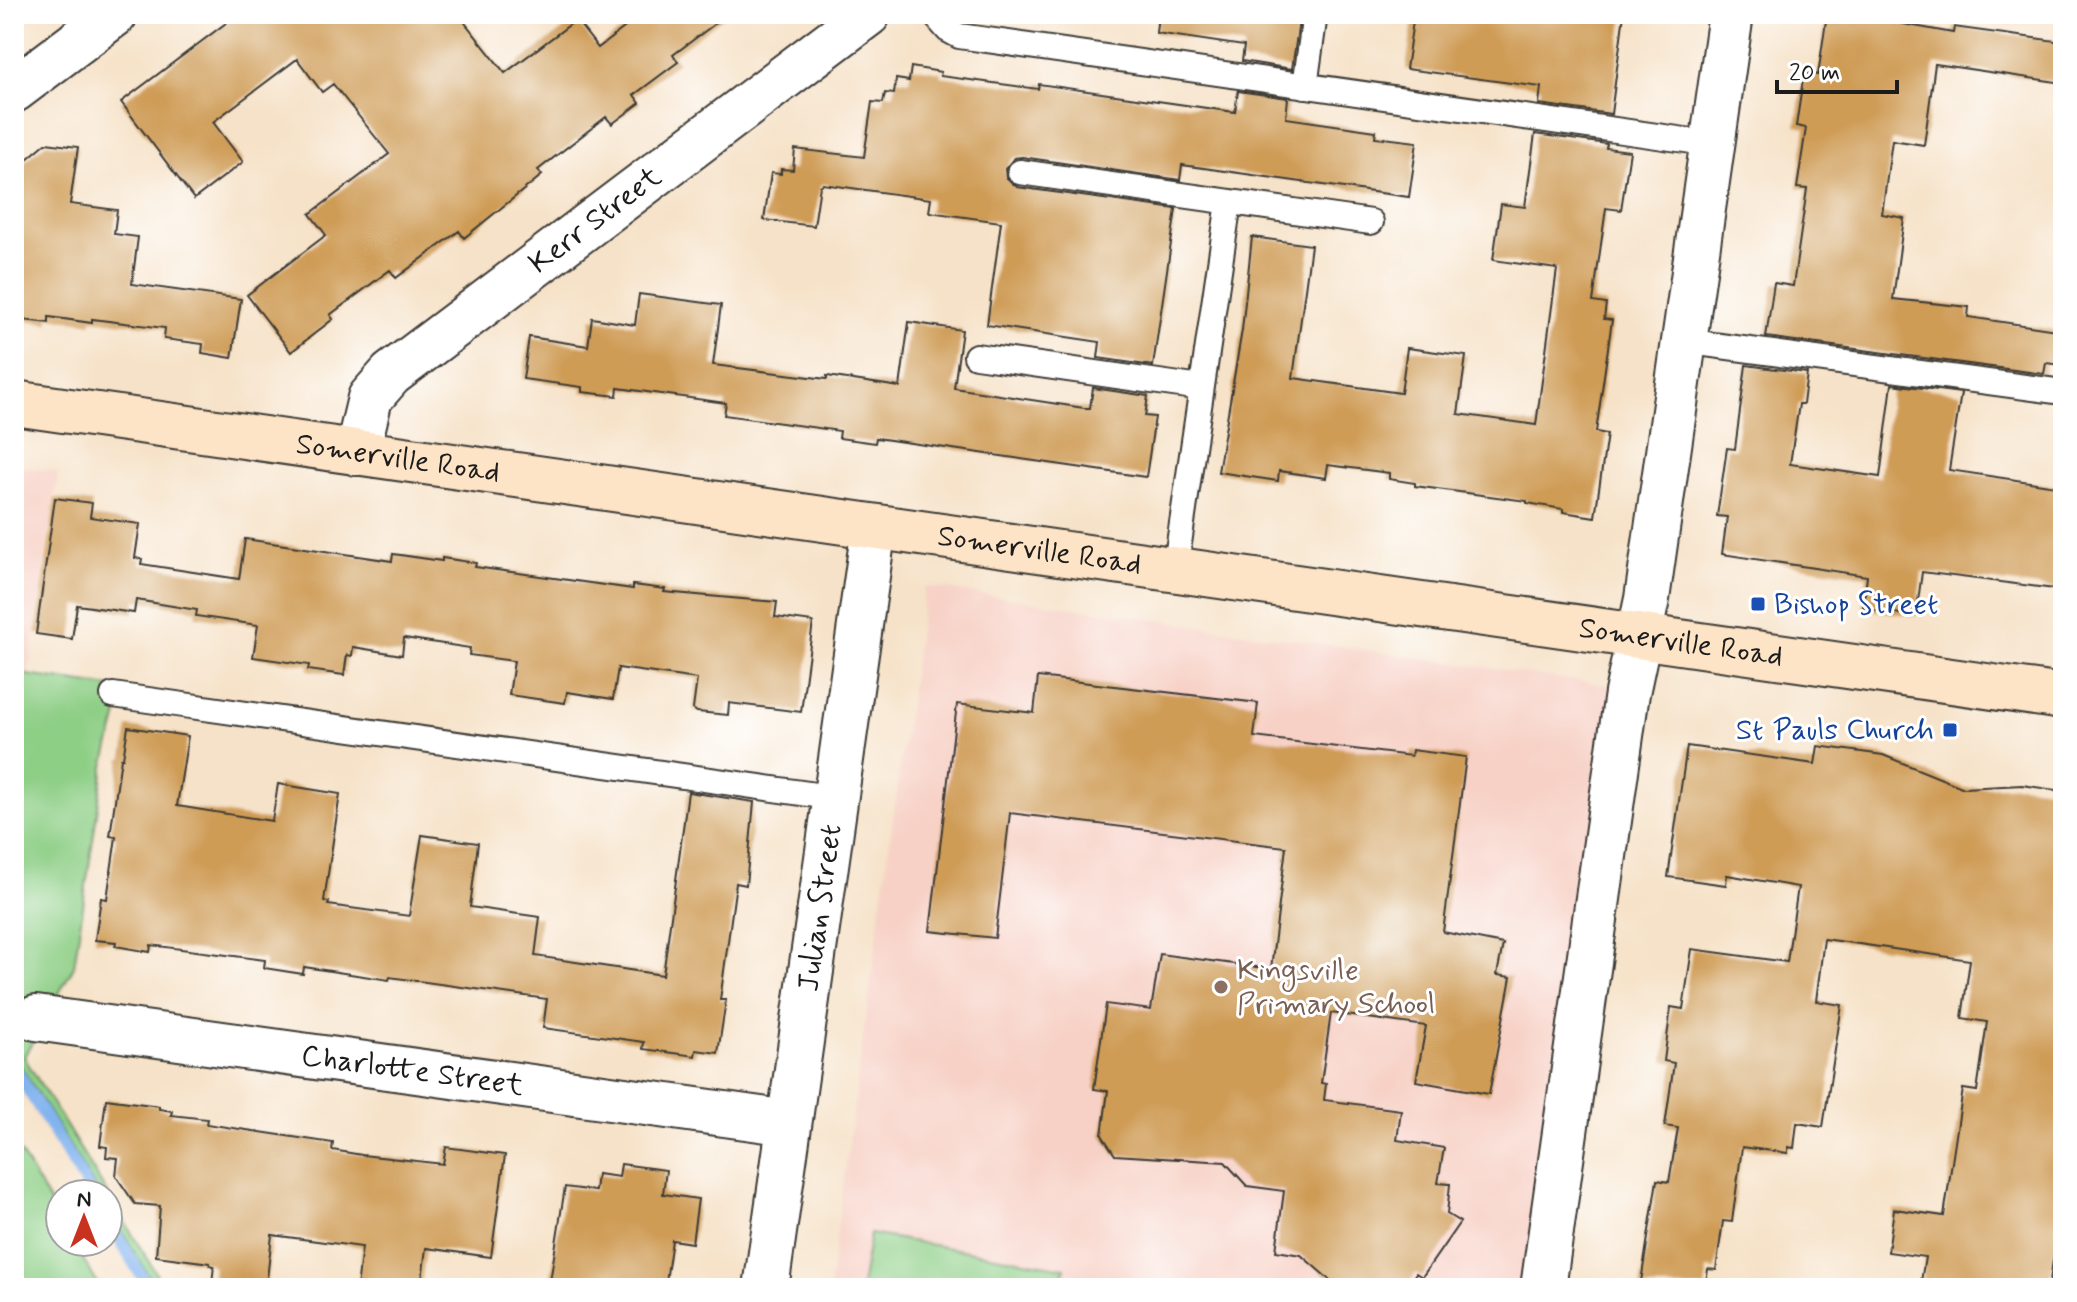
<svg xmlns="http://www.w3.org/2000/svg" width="2077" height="1302" font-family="Mynerve,sans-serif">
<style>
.built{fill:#f7d1c6}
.green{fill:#8ecf86;stroke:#557651;stroke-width:2}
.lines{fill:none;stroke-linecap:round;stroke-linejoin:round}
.stream{stroke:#82b3ee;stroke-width:12}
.building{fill:#cf9c56}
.lane-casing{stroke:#3d3a36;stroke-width:28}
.street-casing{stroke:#3d3a36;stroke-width:48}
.secondary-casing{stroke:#3d3a36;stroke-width:48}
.lane{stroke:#fff;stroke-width:24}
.street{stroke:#fff;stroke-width:44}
.secondary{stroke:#fee4c6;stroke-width:44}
.transit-dot{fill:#1a4fb4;stroke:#fff;stroke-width:3}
.education-dot{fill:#8d6e63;stroke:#fff;stroke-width:3}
.labels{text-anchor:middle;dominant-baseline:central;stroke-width:6;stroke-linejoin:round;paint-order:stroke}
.street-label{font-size:30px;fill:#1c1c1c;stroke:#fff}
.transit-label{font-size:30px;fill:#164399;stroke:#fff;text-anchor:start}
.education-label{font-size:30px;fill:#785e54;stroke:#fff;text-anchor:start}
</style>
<rect width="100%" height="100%" fill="#fff"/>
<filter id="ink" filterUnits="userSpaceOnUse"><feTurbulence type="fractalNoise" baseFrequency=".0125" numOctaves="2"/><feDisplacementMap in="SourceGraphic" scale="16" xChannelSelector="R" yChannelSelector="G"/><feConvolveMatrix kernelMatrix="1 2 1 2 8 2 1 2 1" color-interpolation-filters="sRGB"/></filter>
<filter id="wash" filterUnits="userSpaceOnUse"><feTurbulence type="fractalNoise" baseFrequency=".006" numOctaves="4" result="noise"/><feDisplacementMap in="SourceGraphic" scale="32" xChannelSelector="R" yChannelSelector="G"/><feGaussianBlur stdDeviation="1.8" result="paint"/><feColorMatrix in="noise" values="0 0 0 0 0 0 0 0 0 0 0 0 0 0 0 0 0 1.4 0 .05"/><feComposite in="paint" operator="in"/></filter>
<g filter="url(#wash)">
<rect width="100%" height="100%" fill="#f6e2c8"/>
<!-- built -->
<path class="built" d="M14,466L58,472L28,675L14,673Z
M925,586L1613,686L1531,1288H829Z"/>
<!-- green -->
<path class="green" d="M14,673L125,689L104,766L74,966L24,1057L165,1288H156L108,1209V1194H99L14,1055Z
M14,1142L60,1220V1242H73L100,1288H14Z
M870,1234L1065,1268L1062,1288H861Z"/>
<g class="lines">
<!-- stream -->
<path class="stream" d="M14,1067L92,1194
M108,1221L149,1288"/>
</g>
<g id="blocks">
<!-- building -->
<path class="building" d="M238,14H458L505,73L576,20L598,48L642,14H728L673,55L678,62L634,95L640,103L612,124L606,117L538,170L542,175L464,238L459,231L396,278L390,270L330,315L333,319L291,352L247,295L326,235L310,214L389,154L333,84L322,92L297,59L213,122L243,162L194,199L121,102Z
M1158,14H1300L1292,69L1242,61L1244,46L1156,33Z
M1414,14H1624L1611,114L1539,104L1541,87L1406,69Z
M1827,14H1893L1892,22L1953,33L1954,27L2063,42V83L1935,64L1924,145L1892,140L1882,214L1904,218L1893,299L1969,307L1968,317L2063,331V365L2046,363L2044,374L1766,337L1774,283L1793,286L1807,189L1797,188L1806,128L1796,126L1804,73L1818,75Z
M911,67L941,72L940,76L1038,89L1039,84L1235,112L1238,91L1288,98L1286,118L1376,131L1375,137L1417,142L1409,197L1182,165L1180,180L1022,157L1014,158L1005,169L1006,177L1017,187L1176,209L1153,366L1098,358L1100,342L987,325L1001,222L929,212L931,199L823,184L820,186L814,226L764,220L771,173L781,174V169L793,170L795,149L864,157L872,102L883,103L885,93L894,94L896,79L909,81Z
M1535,134L1607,144L1606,148L1630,151L1621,210L1606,208L1593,302L1606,304L1604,319L1612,320L1596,432L1607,434L1595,517L1563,512V509L1527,503V501L1415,486V483L1389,479V473L1328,465L1326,478L1279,471L1278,481L1218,472L1242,330L1252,237L1311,245L1293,378L1401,393L1407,348L1466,356L1458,414L1536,425L1557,269L1493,260L1501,204L1525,207Z
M46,143L78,147L70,204L117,210L114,234L138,237L132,284L241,299L232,358L202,353L203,344L164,339L165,328L92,319V323L49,317V323L14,319V170Z
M639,294L721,305L713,365L827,379V376L900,387L909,322L962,330L954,388L1084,408H1090L1093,388L1148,396L1145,416L1155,417L1146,477L876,438L875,443L839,438L840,431L724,415L726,403L618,388L617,396L582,392V387L523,379L529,337L588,346L592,318L635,325Z
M1746,365L1807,373L1803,404H1799L1790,464L1880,477L1892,384L1961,393L1949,470L2063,487V590L1922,572L1916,616L1863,609L1867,576L1722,554L1727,517L1717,516L1727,448L1735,449Z
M55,498L92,503L90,517L140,524L135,558L142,559L141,564L239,579L245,539L392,561L393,554L442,561V558L476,563L475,567L633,589V585L665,589L664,592L777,602L775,617L813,622L801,712L729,703L728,715L697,712L693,709L697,679L618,668L613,699L567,692L565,703L509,695L514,661L469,655L470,648L404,638L402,655L353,647L352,656L347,655L344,675L308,670L309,665L253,657L258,625L196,616L197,610L136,600L134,613L77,605L72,639L36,634Z
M1038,677L1258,703L1254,737L1411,756L1412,750L1466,757L1443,932L1503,944L1497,975L1511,977L1489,1094L1416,1081L1426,1026L1331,1013L1321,1083L1326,1084L1324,1100L1401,1110L1397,1140L1444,1148L1438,1183L1450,1184L1447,1214L1460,1222L1422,1277L1416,1273L1405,1288H1339L1301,1255L1276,1251L1284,1191L1247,1186L1225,1162L1115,1155L1102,1135L1108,1091L1094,1089L1106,1004L1151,1010L1160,954L1271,969L1286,847L1010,813L995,938L930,931L957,704L1034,713Z
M128,727L188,736L177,806L272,821L278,784L340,794L324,901L329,902L328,905L409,916L422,835L478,843L470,907L540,917L535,956L663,975L688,792L754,802L746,885L736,883L720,1000H726L718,1053L696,1050L695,1056L643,1049L644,1042L543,1028L547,999L390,977L389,980L304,967L303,974L264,968L265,960L151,945L150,952L115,946L116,942L95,940L101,898L107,899L116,837L110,836L121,758H123Z
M1687,746L1815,764L1818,746L1883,755L1964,788L2022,785L2063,791V1151L2056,1203L2063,1204V1247L2055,1246L2049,1288H1920L1925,1257L1888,1252L1894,1209L1944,1216L1963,1089L1977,1091L1987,1022L1962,1018L1970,960L1824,939L1816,1001L1842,1005L1823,1127L1797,1123L1794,1148L1788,1147V1153L1742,1147L1732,1222L1723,1221L1716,1270L1708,1269L1705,1288H1640L1657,1180L1669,1182L1678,1128L1665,1126L1674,1063L1664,1061L1671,1007L1683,1009L1692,949L1787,962L1798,887L1727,875L1726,885L1668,877Z
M106,1099L159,1106V1109L172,1111L171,1115L207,1119L206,1124L333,1143L332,1150L362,1155L443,1164L446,1147L505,1155L491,1257L426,1248L421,1288H357L362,1247L272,1235L266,1288L212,1283L214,1266L210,1265V1263L156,1256L160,1206L135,1204L116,1176L118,1158L106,1157L107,1147L100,1146Z
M621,1164L666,1170L663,1194L698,1199L692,1243L672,1240L665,1288H549L565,1187L595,1191L597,1174L619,1177Z"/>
</g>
</g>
<g filter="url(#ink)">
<use href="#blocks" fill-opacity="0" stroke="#3d3a36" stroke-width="2"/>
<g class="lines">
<defs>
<path id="lane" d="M934,14L948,30L959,36L1713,144
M1305,86L1315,14
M1020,172L1371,222
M1683,341L2063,392
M976,356L1201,388
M1175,571L1229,202
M113,695L837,798"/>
<g id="street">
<path d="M14,90L115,14"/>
<path id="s1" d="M357,453L370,398L391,374L868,14"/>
<path id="s2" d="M36,1018L789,1123"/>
<path id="s3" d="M766,1288L874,527"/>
<path d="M1543,1288L1627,693L1647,599L1731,14"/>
</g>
<g id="secondary">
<path id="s4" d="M14,403L2063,697"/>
</g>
</defs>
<!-- lane casing -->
<use href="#lane" class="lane-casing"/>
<!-- street casing -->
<use href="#street" class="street-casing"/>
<!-- secondary casing -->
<use href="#secondary" class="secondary-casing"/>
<!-- lane -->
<use href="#lane" class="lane"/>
<!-- street -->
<use href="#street" class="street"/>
<!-- secondary -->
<use href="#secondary" class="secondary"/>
</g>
</g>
<!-- markers -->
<g class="transit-dot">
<rect x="1750" y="596" width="16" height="16" rx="4"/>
<rect x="1942" y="722" width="16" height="16" rx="4"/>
</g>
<circle class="education-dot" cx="1221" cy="987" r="8"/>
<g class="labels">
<!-- street labels -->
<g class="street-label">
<text stroke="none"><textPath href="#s1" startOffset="344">Kerr Street</textPath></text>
<text stroke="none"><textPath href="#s4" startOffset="388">Somerville Road</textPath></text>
<text stroke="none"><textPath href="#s4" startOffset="1036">Somerville Road</textPath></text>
<text stroke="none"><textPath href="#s4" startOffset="1684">Somerville Road</textPath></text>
<text stroke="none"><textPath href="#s3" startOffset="384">Julian Street</textPath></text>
<text stroke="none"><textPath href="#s2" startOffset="380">Charlotte Street</textPath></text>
</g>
<!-- transit labels -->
<g class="transit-label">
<text x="1774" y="604">Bishop Street</text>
<text x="1934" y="730" text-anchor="end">St Pauls Church</text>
</g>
<!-- education labels -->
<g class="education-label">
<text x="1237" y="970">Kingsville<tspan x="1237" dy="34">Primary School</tspan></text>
</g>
</g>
<!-- margin -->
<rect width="2077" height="1302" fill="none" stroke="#fff" stroke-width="48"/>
<!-- north arrow -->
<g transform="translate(84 1218)"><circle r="38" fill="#ffffff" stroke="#a4a4a4" stroke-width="2"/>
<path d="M0-6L14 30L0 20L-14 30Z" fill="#c8321e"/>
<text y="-12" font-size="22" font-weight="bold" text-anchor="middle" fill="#1c1c1c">N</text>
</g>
<!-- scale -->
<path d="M1777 80v12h120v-12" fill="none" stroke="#1c1c1c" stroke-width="4"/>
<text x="1789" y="80" font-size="24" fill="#1c1c1c" stroke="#ffffff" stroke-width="6" paint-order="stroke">20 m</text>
</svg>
